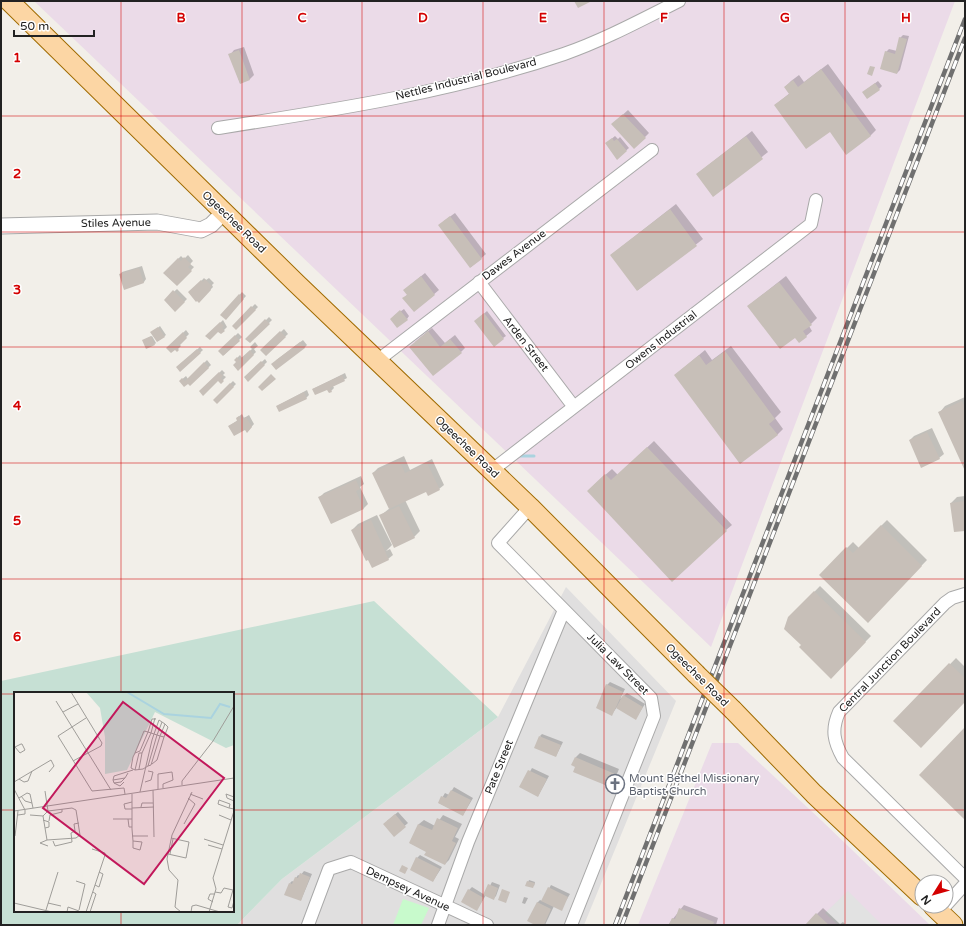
<svg xmlns="http://www.w3.org/2000/svg" width="966" height="926" font-family="'Varela Round',sans-serif">
<style>
.residential{fill:#e0dfdf}
.industrial{fill:#ebdbe8}
.wetland{fill:#c6e0d4;fill-rule:evenodd}
.park{fill:#c8facc}
.parking{fill:#e2e2e2}
.shadow{fill:#0003}
.lines{fill:none;stroke-linecap:round;stroke-linejoin:round}
.stream{stroke:#aad3df;stroke-width:3}
.building{fill:#c7bfb8}
.minor-casing{stroke:#a9a9a9;stroke-width:14}
.tertiary-casing{stroke:#a9a9a9;stroke-width:17}
.primary-casing{stroke:#a06b00;stroke-width:21}
.minor{stroke:#fff;stroke-width:12}
.tertiary{stroke:#fff;stroke-width:15}
.primary{stroke:#fcd6a4;stroke-width:19}
.rail-casing{stroke:#707070;stroke-width:4.5}
.rail{stroke:#fff;stroke-width:3;stroke-dasharray:9;stroke-linecap:butt}
.primary-bridge-casing{stroke:#a06b00;stroke-width:21;stroke-linecap:butt}
.primary-bridge{stroke:#fcd6a4;stroke-width:19}
.grid{fill:none;stroke:#d40000;stroke-width:1;stroke-opacity:0.55}
.labels{text-anchor:middle;dominant-baseline:central;stroke-width:3;stroke-linejoin:round;paint-order:stroke}
.street-label{font-size:11px;fill:#222;stroke:#fff}
.worship-label{font-size:11px;fill:#5b616d;stroke:#fff;text-anchor:start}
.inset-river{fill:none;stroke:#aad3df;stroke-width:2}
.inset-road{fill:none;stroke:#9f9d99;stroke-width:1}
.view{fill:#c2185b;fill-opacity:0.15;stroke:#c2185b;stroke-width:2}
.inset-edge{fill:none;stroke:#222;stroke-width:2}
.grid-label{font-size:13px;text-anchor:middle;font-weight:bold;fill:#d40000;stroke:#fff;stroke-width:3;stroke-linejoin:round;paint-order:stroke}
</style>
<rect width="100%" height="100%" fill="#f2efe9"/>
<!-- residential -->
<path class="residential" d="M566,587L676,701L584,925H237L282,879L498,717Z"/>
<!-- industrial -->
<path class="industrial" d="M34,1H955L711,647Z
M712,743H738L822,821L930,925H638Z"/>
<!-- wetland -->
<path class="wetland" d="M374,601L498,717L282,879L237,925H1V681ZM15,693H233V911H15Z"/>
<!-- park -->
<path class="park" d="M403,899L429,908L421,925H393Z"/>
<!-- parking -->
<path class="parking" d="M848,891L882,925H838L825,913Z"/>
<!-- shadow -->
<path class="shadow" d="M903,35L909,36L900,70L897,73L886,52L889,49L897,51L900,38Z
M244,47L254,75L250,79L240,83L230,55L234,50Z
M828,64L876,130L870,136L830,130L775,105L790,93L785,87L791,81L799,75L804,82Z
M878,81L882,86L879,89L866,90Z
M628,110L649,133L634,148L617,120Z
M752,131L768,152L713,196L697,174Z
M615,136L618,139L620,137L629,148L617,158L609,141Z
M676,204L703,239L638,290L611,255Z
M455,213L486,254L471,267L444,221Z
M188,255L193,261L190,264L194,267L177,285L164,273L181,256L184,259Z
M142,266L146,279L144,282L124,288L120,275L122,272Z
M425,273L439,290L414,311L404,298L408,294L409,286Z
M786,276L817,318L809,326L812,331L799,342L795,336L748,306Z
M204,278L206,280L209,278L214,283L212,285L213,287L199,301L190,293Z
M177,289L187,299L175,311L165,300Z
M242,292L246,296L226,318L222,315Z
M255,304L258,307L236,329L233,326Z
M404,309L409,316L407,319L394,316Z
M487,311L506,336L503,338L478,319Z
M269,317L272,320L250,342L247,339Z
M223,320L227,327L221,333L218,330L207,336Z
M160,326L166,335L158,341L153,332Z
M432,328L445,343L455,335L465,348L461,352L415,342Z
M284,329L288,334L266,354L262,350Z
M186,330L189,334L179,344L181,346L177,350L167,348Z
M238,333L242,337L224,355L220,351Z
M152,336L156,343L155,344L144,340Z
M303,340L307,345L304,348L275,361Z
M255,342L258,346L254,349L256,352L238,369V362L235,360L240,355L242,358L252,349L250,347Z
M731,346L781,412L775,418L783,429L777,435L675,375L705,350L712,360Z
M200,347L203,350L180,371L177,367Z
M265,359L267,362L248,380L245,377Z
M207,360L211,365L190,385L188,382L180,381L186,376L188,379Z
M222,370L225,373L223,375L226,377L221,382L218,380L201,391Z
M345,373L347,378L333,386L334,388L331,391L329,392L327,388L313,389Z
M233,381L236,384L217,403L214,400Z
M307,390L309,395L306,398L277,406Z
M965,397V468L940,412L945,406Z
M242,414L244,418L249,415L254,424L247,432L246,429L229,426L238,420L237,418Z
M932,428L944,454L939,458L910,440L914,436Z
M654,441L732,525L726,530L594,485L612,469L618,475Z
M404,456L410,470L432,459L444,485L439,489L426,490L405,500L420,531L414,537L380,516L390,508L373,473L378,468Z
M361,476L364,484L360,487L368,504L364,508L331,523L320,497L324,493Z
M965,496V530L951,503L957,497Z
M377,515L392,545L386,551L390,549L393,555L388,559L352,530L358,524Z
M887,520L927,560L868,621L820,575L853,542L859,548Z
M820,586L871,636L831,677L802,645L789,618Z
M956,658L965,667V701L895,721Z
M610,682L625,689L620,699L627,693L645,704L636,718L617,707L612,714L607,685Z
M542,734L563,742L556,756L540,736Z
M580,753L619,769L614,781L610,786L577,766L576,757Z
M532,768L549,776L538,796L521,787Z
M454,787L473,798L463,815L439,803L445,793L449,795Z
M398,812L408,823L394,835L387,821Z
M443,815L462,824L455,837L459,839L449,860L445,864L427,851L410,843L419,824L424,820L435,826Z
M420,855L442,867L433,881L417,858Z
M304,871L312,874L301,900L290,883L292,881L294,882L296,878L298,875L300,876Z
M529,880L535,882L534,886L527,885Z
M492,882L500,885L496,896L493,899L486,895L477,909L469,890L472,887L485,895Z
M551,885L570,894L561,909L554,906L545,925H537V903L540,900L542,901Z
M524,897L528,898L525,904L522,903Z
M684,905L718,918L716,925H668Z
M823,908L840,924L843,922L846,925H806Z"/>
<g class="lines">
<!-- stream -->
<path class="stream" d="M520,456H534"/>
</g>
<!-- building -->
<path class="building" d="M574,1H592L578,8Z
M899,37L907,39L897,74L880,69L885,51L895,54Z
M239,50L250,80L240,84L228,54Z
M870,66L875,67L872,76L867,74Z
M821,69L871,136L846,155L830,132L806,149L774,105L789,94L784,87L793,80L798,87Z
M875,83L880,90L867,99L862,92Z
M623,114L646,138L634,149L611,124Z
M746,136L763,159L713,197L696,174Z
M612,138L614,141L617,139L627,151L617,160L605,143Z
M670,209L697,246L637,291L610,255Z
M450,216L482,259L470,268L438,225Z
M184,257L191,264L188,267L192,271L177,286L163,273L178,258L181,261Z
M139,268L144,283L124,290L119,274Z
M421,276L435,295L414,312L402,298L407,295L403,290Z
M205,279L212,286L210,288L211,290L199,303L197,301L196,302L188,292L201,280L203,282Z
M779,282L812,325L803,331L807,337L799,343L795,338L780,349L747,306Z
M173,290L185,302L175,312L164,300Z
M239,294L244,299L226,320L220,315Z
M251,306L256,310L236,330L232,326Z
M400,310L408,320L397,328L390,319Z
M484,313L504,339L494,347L474,321Z
M265,319L270,324L250,343L245,339Z
M220,322L224,326L222,328L225,331L221,334L218,332L210,340L205,336Z
M158,327L165,337L157,342L150,332Z
M280,331L286,337L266,356L260,350Z
M428,331L440,347L450,339L462,353L433,376L409,347Z
M183,332L187,338L177,348L179,350L177,352L175,350L171,353L166,348Z
M235,335L240,341L223,356L218,351Z
M151,336L155,345L146,349L142,340Z
M300,342L305,348L276,370L271,364Z
M197,349L201,353L180,372L176,367Z
M250,350L254,355L238,371L233,365L236,362L234,360L237,357L239,360Z
M725,351L775,419L769,424L778,435L740,464L674,375L699,355L706,365Z
M261,361L265,365L248,382L244,377Z
M204,362L209,368L190,386L188,384L184,387L179,381L182,378L185,381Z
M219,372L223,376L221,378L224,381L221,384L218,381L203,396L199,391Z
M271,374L276,379L262,391L258,387Z
M342,375L345,381L330,388L332,392L329,393L327,390L315,395L312,389Z
M230,383L234,387L217,404L213,400Z
M304,392L307,399L279,412L276,406Z
M962,401L965,408V471L938,412Z
M239,416L241,419L246,417L252,427L247,433L245,430L234,436L228,426L237,421L236,418Z
M927,432L940,459L921,468L909,440Z
M647,447L727,531L672,582L587,491L605,474L611,480Z
M399,460L405,473L427,463L440,490L428,496L426,492L389,509L372,473Z
M356,480L360,489L356,491L364,509L331,524L318,497Z
M965,501V531L954,532L950,503Z
M399,506L415,538L394,548L379,515Z
M371,520L389,560L372,568L368,560L366,561L351,530Z
M881,525L922,566L868,623L819,575L846,547L853,553Z
M814,591L866,642L831,679L799,647L801,645L784,629L788,617Z
M949,663L965,678V702L921,748L893,721Z
M606,684L623,692L612,716L596,708Z
M623,695L643,707L636,720L616,708Z
M965,727V820L919,775Z
M539,736L561,745L556,757L534,748Z
M575,757L615,774L610,787L573,772L575,767L571,765Z
M528,770L547,779L538,797L519,787Z
M451,790L471,800L463,816L438,803L441,796L446,798Z
M395,814L406,827L394,837L383,824Z
M437,818L458,828L452,841L456,843L445,865L424,855L426,852L409,843L418,824L432,830Z
M416,857L440,869L433,882L410,870Z
M402,865L408,868L405,874L399,871Z
M300,873L310,877L301,901L284,895L289,883L292,884L295,877L298,878Z
M527,881L535,883L533,888L525,886Z
M488,884L498,888L494,900L483,895Z
M548,887L568,897L562,911L541,901Z
M468,889L484,898L477,911L461,902Z
M502,889L510,892L506,903L498,900Z
M537,902L551,909L544,925H535L527,921Z
M679,908L714,922L713,925L669,924L672,918L675,919Z
M816,913L829,925H805Z"/>
<g class="lines">
<defs>
<path id="minor" d="M218,128C334,110 452,92 564,54C604,40 641,20 679,1
M479,282L574,407
M377,361L652,150
M491,471L811,224L816,200
M530,507L498,543L651,698L654,716L571,925
M965,594L952,598L945,603L839,712C831,730 834,742 843,758L965,878
M946,905L965,884
M308,925L329,869L351,862L487,925
M438,925L468,842L564,610"/>
<path id="tertiary" d="M1,226L157,222L201,230L211,225L224,212"/>
<path id="primary" d="M9,1L296,283L530,507L696,674
M733,710L814,794L922,896
M933,906L953,925"/>
</defs>
<!-- minor casing -->
<use href="#minor" class="minor-casing"/>
<!-- tertiary casing -->
<use href="#tertiary" class="tertiary-casing"/>
<!-- primary casing -->
<use href="#primary" class="primary-casing"/>
<!-- minor -->
<use href="#minor" class="minor"/>
<!-- tertiary -->
<use href="#tertiary" class="tertiary"/>
<!-- primary -->
<use href="#primary" class="primary"/>
<defs>
<path id="rail" d="M615,925L965,19
M622,925L965,38"/>
</defs>
<!-- rail casing -->
<use href="#rail" class="rail-casing"/>
<!-- rail -->
<use href="#rail" class="rail"/>
<defs>
<path id="primary-bridge" d="M696,674L733,710"/>
</defs>
<!-- primary-bridge casing -->
<use href="#primary-bridge" class="primary-bridge-casing"/>
<!-- primary-bridge -->
<use href="#primary-bridge" class="primary-bridge"/>
</g>
<!-- grid -->
<path class="grid" d="M121,1V693M242,1V925M362,1V925M483,1V925M604,1V925M724,1V925M845,1V925M1,116H965M1,232H965M1,347H965M1,463H965M1,579H965M1,694H15M233,694H965M1,810H15M233,810H965M121,911V925"/>
<!-- icons -->
<defs>
<symbol id="church-ring" viewBox="-11 -11 22 22"><circle r="9.5" fill="#fff" stroke="#6b7280" stroke-width="1.5"/><path d="M-1.2-6h2.4v3.5h3.3v2.4h-3.3V6h-2.4V-.1h-3.3v-2.4h3.3Z" fill="#6b7280"/></symbol>
</defs>
<g fill-rule="evenodd">
<use href="#church-ring" x="604" y="773" width="22" height="22"/>
</g>
<g class="labels">
<!-- street labels -->
<g class="street-label">
<text transform="translate(466 79) rotate(-14)">Nettles Industrial Boulevard</text>
<text transform="translate(234 222) rotate(44)">Ogeechee Road</text>
<text transform="translate(116 223) rotate(-1)">Stiles Avenue</text>
<text transform="translate(514 255) rotate(-37)">Dawes Avenue</text>
<text transform="translate(661 340) rotate(-38)">Owens Industrial</text>
<text transform="translate(526 344) rotate(52)">Arden Street</text>
<text transform="translate(467 447) rotate(44)">Ogeechee Road</text>
<text transform="translate(890 660) rotate(-46)">Central Junction Boulevard</text>
<text transform="translate(618 664) rotate(45)">Julia Law Street</text>
<text transform="translate(697 675) rotate(45)">Ogeechee Road</text>
<text transform="translate(499 767) rotate(-68)">Pate Street</text>
<text transform="translate(408 889) rotate(25)">Dempsey Avenue</text>
</g>
<!-- worship labels -->
<g class="worship-label">
<text x="629" y="778">Mount Bethel Missionary<tspan x="629" dy="13">Baptist Church</tspan></text>
</g>
</g>
<!-- overview -->
<g transform="translate(14 692)">
<rect width="220" height="220" fill="#f2efe9"/>
<path d="M72,0H220V53L212,56L141,20L113,78L91,82V45L86,16Z" fill="#c6e0d4"/>
<path class="inset-river" d="M113,0L150,22L197,26L206,12L216,15"/>
<path class="inset-road" d="M57,0L88,51L87,54L59,69M42,9L97,98M49,20L64,12M72,26L44,44L78,99L110,96L111,102M0,55H1L7,52H8L11,58L6,61L1,55M121,61L130,39L134,40L138,27H142M138,72L143,68L150,45M134,74L137,73L146,44L150,45L154,35L151,32M125,77L128,61H125L121,78L129,77L134,74L143,43L146,44L151,32L148,30M121,78L117,76L119,65L121,61L126,59L134,40L137,41L128,61M114,81L111,86L99,88L100,84L119,78M5,87L10,90L14,89L18,79M99,88L100,91L107,90L111,86M0,90L37,68L40,74L35,80M131,90L137,88L139,80L134,79M100,91L106,94L110,90M168,93V89L199,49L220,14M0,97L11,118V122L4,123M144,97V82L158,80L159,88L149,92V96M139,98L140,145M31,99L34,119L58,116L62,118L66,143L62,146L33,148L29,124L34,119M126,100L138,48L140,42L145,28L148,30L143,43L137,41L141,26M118,102V137L119,149V156L126,158L128,150L119,149M176,102L189,107M7,104L11,109L18,111M220,105L212,102L213,106L220,109M5,106L13,101L16,102L19,116M118,110L110,112L111,117H118M127,115L128,111H139M118,116L140,115M215,116L216,112L205,108L204,112L215,116L220,117M0,119L220,86M16,123L29,124M205,123L217,128M99,127H114M118,127H114L115,135H118M29,128L35,130V135L31,136M35,129L36,123L48,120V117M170,132L181,112L174,106M1,144L4,119M118,144H134M190,147L209,153M33,148L26,151L34,154M39,149L41,154L58,150L57,141L61,139L60,132L65,131M194,153L208,157M154,162L172,166L175,150L157,146M156,162L159,147M62,189L71,192L65,218M81,193L85,195L89,182L85,180M219,198L214,215L218,216L220,209M201,200L207,201L210,196L219,198M199,210L194,207L196,202H201M0,211L38,220M34,211L47,214M32,218L44,180M53,220L54,215L65,219M72,220L91,163V161L78,157M76,220L82,202L79,200M167,220L161,215L164,188L155,178L153,167L158,143L178,100M177,220L178,214L182,213L206,220M195,220L202,197L199,186L220,119"/>
<path class="view" d="M109,10L210,86L130,192L29,116Z"/>
<rect width="220" height="220" class="inset-edge"/>
</g>
<g class="grid-label">
<text x="181" y="22">B</text>
<text x="302" y="22">C</text>
<text x="423" y="22">D</text>
<text x="543" y="22">E</text>
<text x="664" y="22">F</text>
<text x="785" y="22">G</text>
<text x="906" y="22">H</text>
<text x="17" y="62">1</text>
<text x="17" y="178">2</text>
<text x="17" y="294">3</text>
<text x="17" y="410">4</text>
<text x="17" y="525">5</text>
<text x="17" y="641">6</text>
</g>
<!-- border -->
<rect width="966" height="926" fill="none" stroke="#222222" stroke-width="4"/>
<!-- north arrow -->
<g transform="translate(934 894) rotate(233)"><circle r="19" fill="#ffffff" stroke="#a7a7a7"/>
<path d="M0-3L7 15L0 10L-7 15Z" fill="#d40000"/>
<text y="-6" font-size="11" font-weight="bold" text-anchor="middle" fill="#222222">N</text>
</g>
<!-- scale -->
<path d="M14 30v6h80v-6" fill="none" stroke="#222222" stroke-width="2"/>
<text x="20" y="30" font-size="12" fill="#222222" stroke="#ffffff" stroke-width="3" paint-order="stroke">50 m</text>
</svg>
